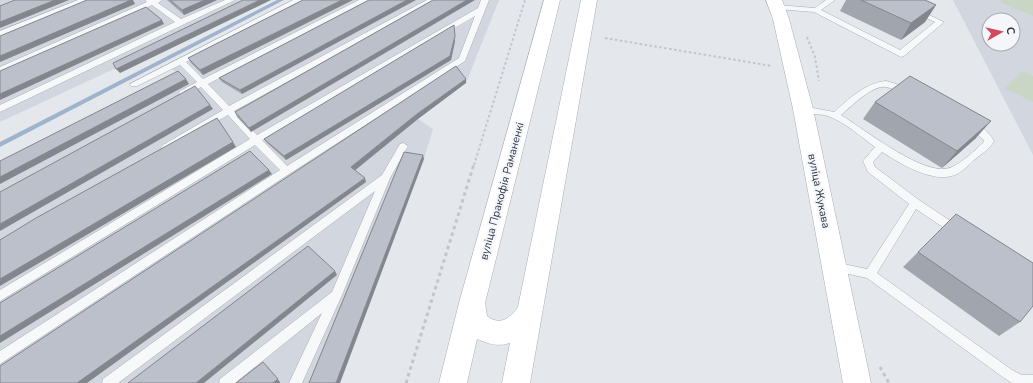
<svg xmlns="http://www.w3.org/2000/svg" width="1033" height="383" font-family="'Nunito Sans',sans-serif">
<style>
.built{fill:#d2d6de;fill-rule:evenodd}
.green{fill:#c9d6c5}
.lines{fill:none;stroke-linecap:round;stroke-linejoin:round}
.stream{fill:#9fb4cc;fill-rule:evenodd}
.lane-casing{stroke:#a9aeb7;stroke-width:1}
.secondary-casing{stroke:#a9aeb7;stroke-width:1}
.path-far1{stroke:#c2c5cb;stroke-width:2;stroke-dasharray:2.5 2.5;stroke-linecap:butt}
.path{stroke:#c2c5cb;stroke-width:3;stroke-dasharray:3.5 3.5;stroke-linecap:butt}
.lane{fill:#f7f8fa;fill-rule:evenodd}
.secondary{fill:#fff;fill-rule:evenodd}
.wall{fill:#a1a5ae}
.shaded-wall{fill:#83868d}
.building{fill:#bbc0ca;stroke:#83868d}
.labels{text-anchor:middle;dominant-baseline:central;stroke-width:4;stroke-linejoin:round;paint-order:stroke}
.street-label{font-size:11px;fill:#2b3445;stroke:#f4f6f9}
</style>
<rect width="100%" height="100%" fill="#e4e7ec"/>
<!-- built -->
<path class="built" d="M0,0H271L120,73L116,68L0,122Z
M292,0H499L466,83L418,119L433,129L424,159L340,383H0V168L180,75L166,65Z
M953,0H1033V155ZM989,20H1013V44H989Z"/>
<!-- green -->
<path class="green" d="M1003,0H1033V16L1000,2Z
M1022,71L1033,76V102L1005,88Z"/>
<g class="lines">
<!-- stream -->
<path class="stream" d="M277,0H284L0,147V142Z"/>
<defs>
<path id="lane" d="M78,0H88L0,36V31Z
M145,0H162L158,3L181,19L225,0H235L0,112V105L175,22L152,5L0,73V67L147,2Z
M293,0H303L186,62L203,79L359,0H369L208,84L229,106L427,0H436L234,111L257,135L478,8L481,0H489L465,61L289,174L0,364V351L280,170L255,145L0,301V290L250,139L228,115L169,149H163L161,147L163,145L223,110L201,87L186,95H180L179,93L180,91L197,82L180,65L137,86H131L130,84ZM475,16L459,58L287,166L262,140Z
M826,0H835L821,10L900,50L935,22L887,0H897L944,22L904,56L901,57L814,12L777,9L773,7L777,5L815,8Z
M886,81L900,85L911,92L907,95C900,93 893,88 886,87C872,85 852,106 841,115C863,128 927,180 952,167C963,162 974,151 983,143L984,141C979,134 971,131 966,125L968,123C978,120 989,133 994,141C989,150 981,154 974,160C969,165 963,171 957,174C935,185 901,164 882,152L873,162L875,167L919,200L961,228L962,231L961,234L957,235L953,234L916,209L877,273L1012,370L1022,375H1033V383H1012L1004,378L867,278L830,270L828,267L830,264L834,262L867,269L909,204L868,172L863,161L875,147C861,137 845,122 828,116C820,113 804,116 799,109L803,106L834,112C849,99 865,83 886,81Z
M403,143L408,146L390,178L342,295L302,383H289L322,313L235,383H219L220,379L332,292L375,191L118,383H102L103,379L382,175L400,144Z"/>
<path id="secondary" d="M544,0H560L485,303L487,316C500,326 509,319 518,307L581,0H597L530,383H502L510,343C498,347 489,344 477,339L467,383H439L459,303Z
M766,0H782L789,19L813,109L871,383H843L793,109L773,19Z"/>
</defs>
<!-- lane casing -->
<use href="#lane" class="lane-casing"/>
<!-- secondary casing -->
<use href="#secondary" class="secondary-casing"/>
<!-- path-far1 -->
<path class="path-far1" d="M807,37L815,57L819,81
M605,38L772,66
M474,165L525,0"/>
<!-- path -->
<path class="path" d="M880,367L889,383
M406,383L474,164"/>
<!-- lane -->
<use href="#lane" class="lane"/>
<!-- secondary -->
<use href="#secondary" class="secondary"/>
</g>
<!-- wall -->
<path class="wall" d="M167,0H217L184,15Z
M303,0L203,75L191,63L188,58Z
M369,0L242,94L222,82L219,78Z
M433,0L251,132L237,117L235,112Z
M846,0H925L936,5L925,22L901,40L840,11Z
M455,41L451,60L286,160L267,143L264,139Z
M875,102L976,138L942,168L863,119Z
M956,214L1020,322L999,336L903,267Z"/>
<!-- shaded-wall -->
<path class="shaded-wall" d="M55,0H69L0,28V22Z
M131,0H133L135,4L0,62V56Z
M205,0H217L184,15L182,10Z
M260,0H271L120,73L116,69Z
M342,0H353L203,75L200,70Z
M407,0H416L242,94L240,90Z
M467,0H475L251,132L249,128Z
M936,5L925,22L901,40L911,23Z
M162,20L164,24L0,100V94Z
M454,25L455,41L451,60L286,160L284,156Z
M186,79L189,84L0,184V177Z
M466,79V83L418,119L353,172L351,167L417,114Z
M210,105L213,109L0,231V224Z
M991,121L976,138L942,168L957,151Z
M233,142L236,147L0,286V279Z
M423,155L424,159L340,383H336Z
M269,170L272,174L0,343V336Z
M365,178L366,182L87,383H77Z
M335,271L337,275L204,383H196Z
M266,365L280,382V383H273Z"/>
<!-- building -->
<path class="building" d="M15,0H55L0,22V6Z
M87,0H131L0,56V36Z
M170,0H205L182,10Z
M243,0H260L116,69L113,63Z
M303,0H342L200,70L188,58Z
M369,0H407L240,90L219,78Z
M433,0H467L249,128L235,112Z
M861,0H925L936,5L911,23Z
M146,7L162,20L0,94V71Z
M454,25L455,36L450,56L284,156L264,139Z
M456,66L466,79L417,114L351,167L365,178L77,383H0V366Z
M178,71L186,79L0,177V161Z
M910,76L991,121L957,151L875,102Z
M195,86L210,105L0,224V192Z
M217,118L233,142L0,279V240L36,218Z
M250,151L269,170L0,336V303Z
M404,152L423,155L336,383H309Z
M956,214L1033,263V306L1020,322L918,252Z
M308,246L335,271L196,383H128Z
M263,362L278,379L273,383H236Z"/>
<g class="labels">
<!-- street labels -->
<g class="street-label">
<text transform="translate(502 191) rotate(-75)">вуліца Пракофія Раманенкі</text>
<text transform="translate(819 191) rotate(79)">вуліца Жукава</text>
</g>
</g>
<!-- north arrow -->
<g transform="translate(1001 32) rotate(82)"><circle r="19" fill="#f4f6f9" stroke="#a4a8b1"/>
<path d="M0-3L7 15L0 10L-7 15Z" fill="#d1495b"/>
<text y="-6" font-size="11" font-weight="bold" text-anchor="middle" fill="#2b3445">С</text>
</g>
</svg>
